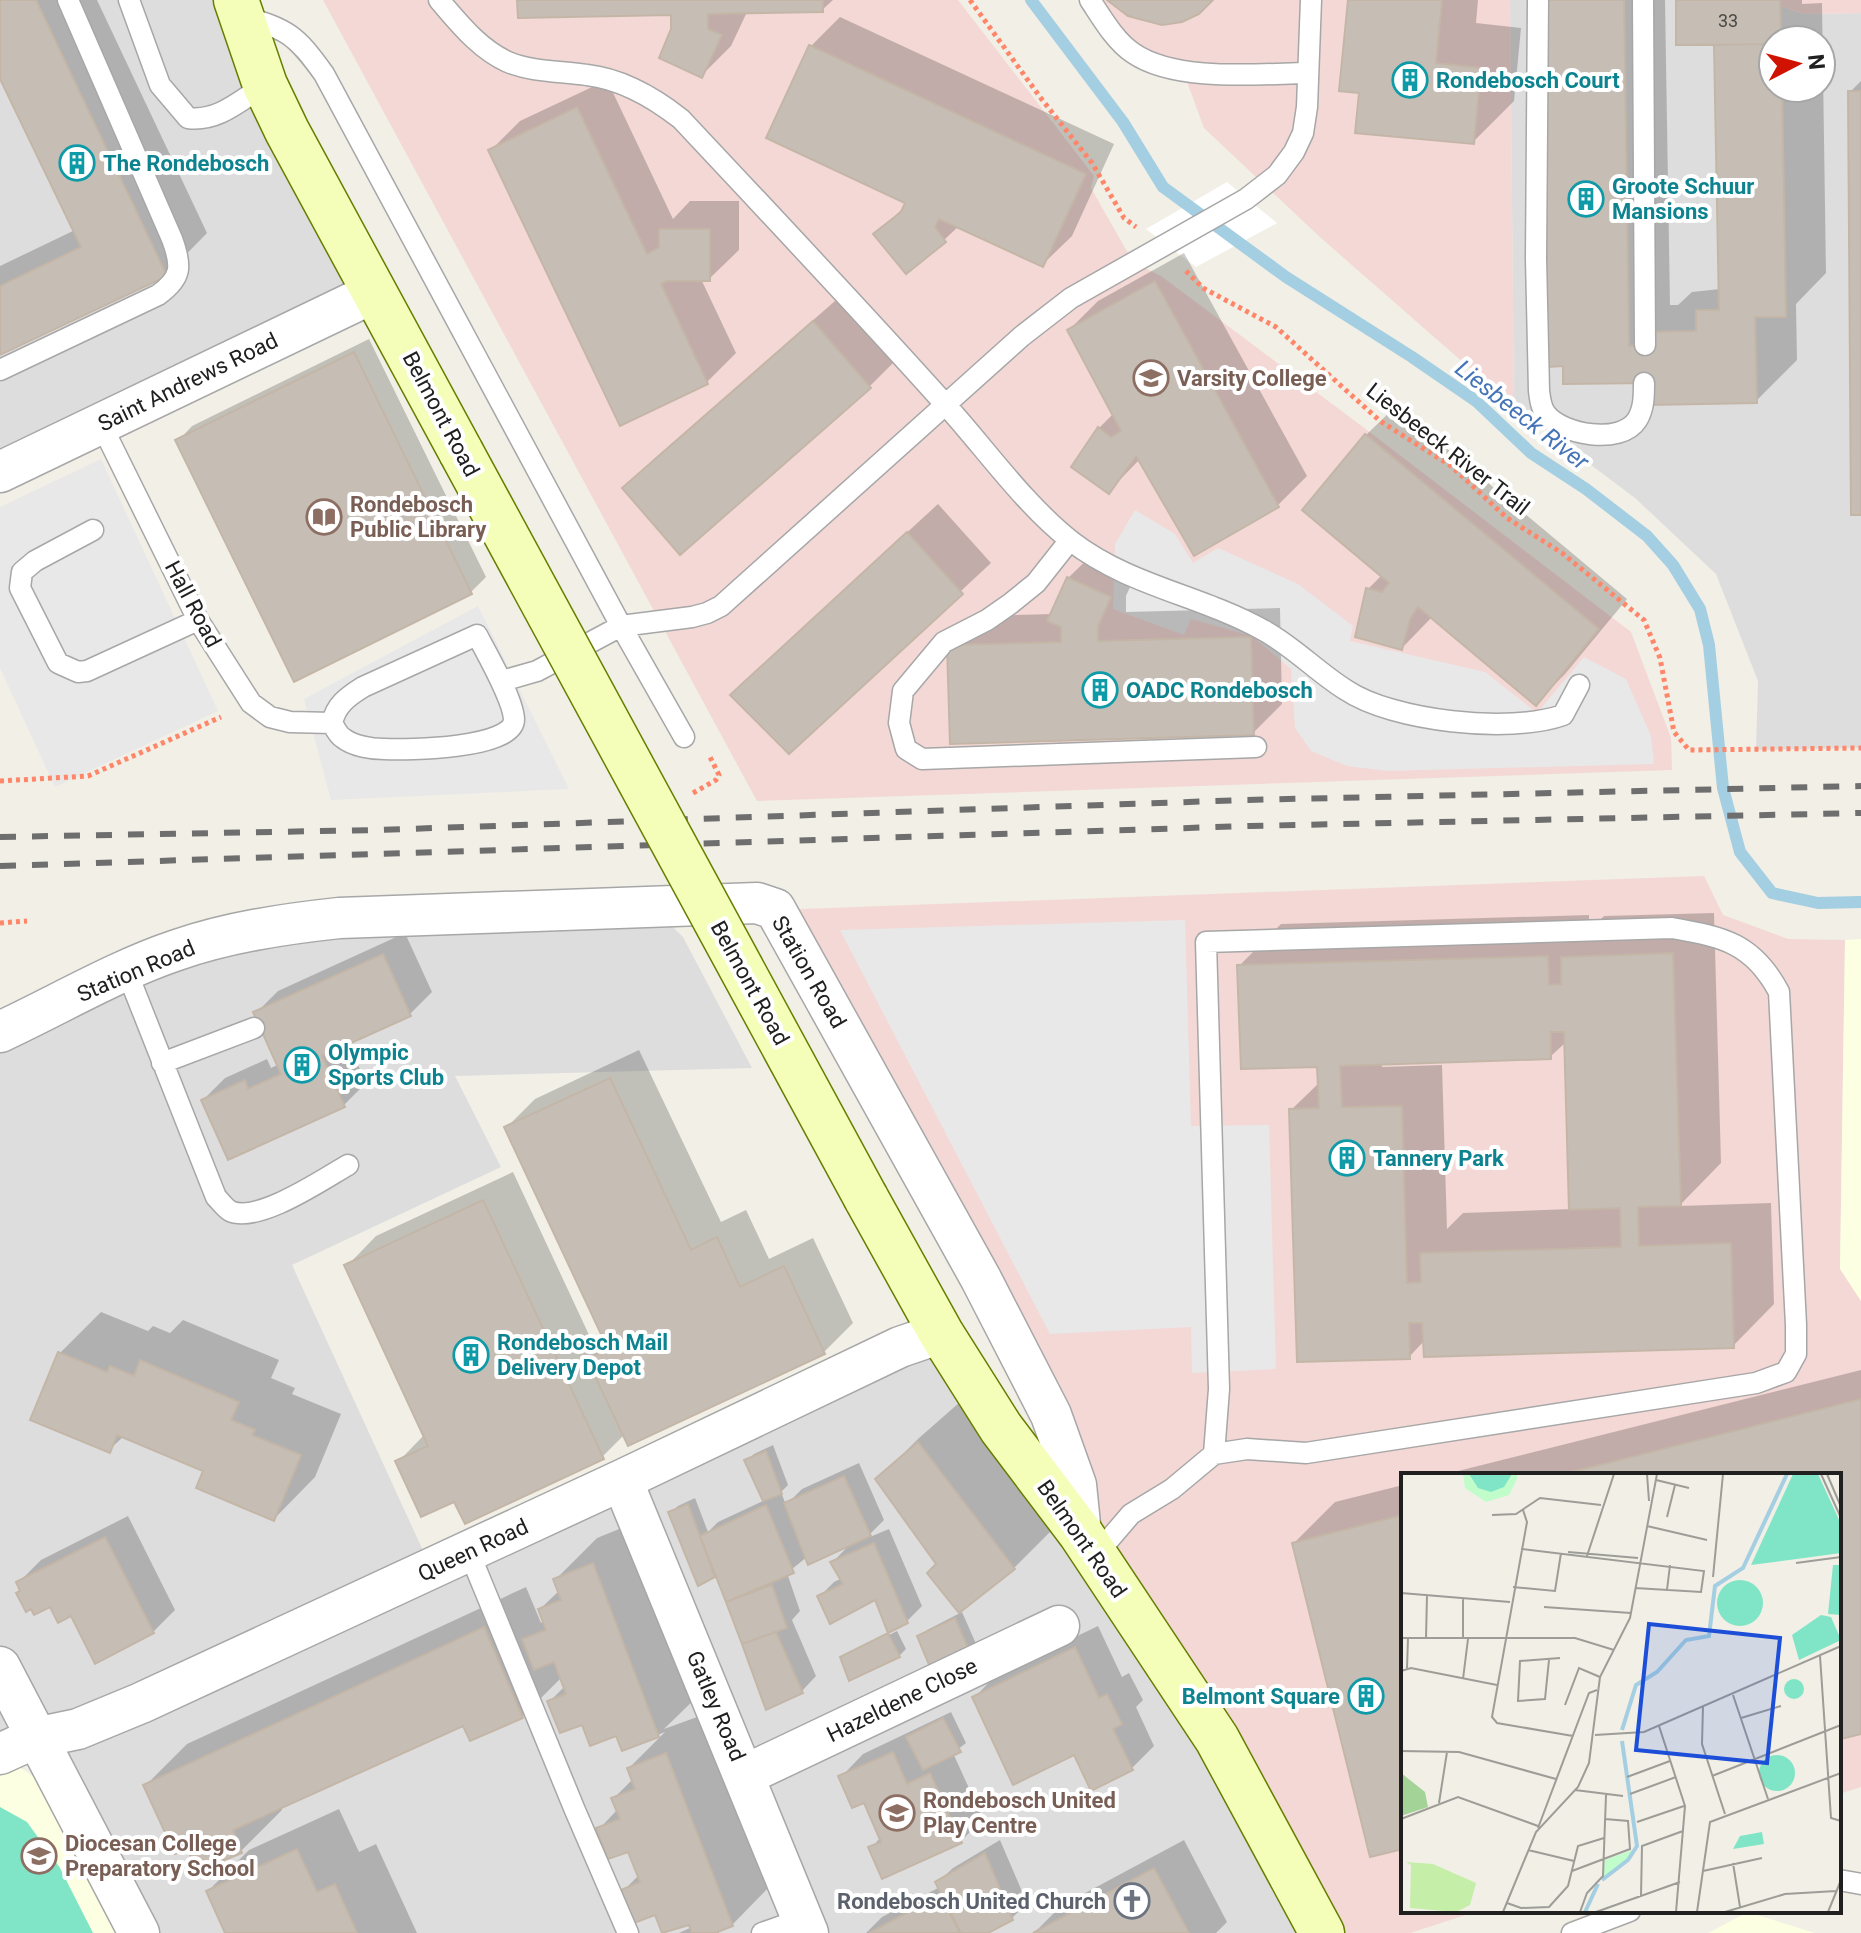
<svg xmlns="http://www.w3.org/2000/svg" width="1861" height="1933" font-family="Roboto,sans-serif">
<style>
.residential{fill:#dedddd;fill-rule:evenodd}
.commercial{fill:#f3d8d5}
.education{fill:#fcffe1}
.pitch{fill:#80e5c6}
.parking{fill:#e8e8e8}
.pier{fill:#fff}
.shadow{fill:#0003;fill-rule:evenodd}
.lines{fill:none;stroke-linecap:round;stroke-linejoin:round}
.stream{stroke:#a4cee1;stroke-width:12}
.building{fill:#c6beb5;stroke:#c4b6a7;stroke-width:2;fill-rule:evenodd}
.lane-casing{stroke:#a7a7a7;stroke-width:23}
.street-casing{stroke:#a7a7a7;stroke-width:43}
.secondary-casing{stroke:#667e00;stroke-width:47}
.path{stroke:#ff8669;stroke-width:5;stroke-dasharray:4 4;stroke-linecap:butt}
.lane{stroke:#fff;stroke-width:20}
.street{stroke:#fff;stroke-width:40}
.secondary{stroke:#f4feb8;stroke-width:44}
.rail{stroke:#6e6e6e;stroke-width:6;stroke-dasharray:16 16;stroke-linecap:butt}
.secondary-bridge-casing{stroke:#667e00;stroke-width:47;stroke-linecap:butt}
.secondary-bridge{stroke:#f4feb8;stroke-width:44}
.labels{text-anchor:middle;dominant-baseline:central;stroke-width:8;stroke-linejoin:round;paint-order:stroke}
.number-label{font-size:18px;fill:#4a4845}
.culture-label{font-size:22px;font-weight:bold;fill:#0d838f;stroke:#fff;text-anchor:start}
.education-label{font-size:22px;font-weight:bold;fill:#785e54;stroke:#fff;text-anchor:start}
.street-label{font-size:22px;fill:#202020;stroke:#fff}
.worship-label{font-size:22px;font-weight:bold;fill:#5b616d;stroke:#fff;text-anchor:end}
.water-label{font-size:24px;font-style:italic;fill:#4574b7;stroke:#fff}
.inset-river{fill:none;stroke:#a4cee1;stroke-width:4}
.inset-road{fill:none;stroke:#9d9c97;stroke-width:2}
.view{fill:#1d4ed8;fill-opacity:0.15;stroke:#1d4ed8;stroke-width:4}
.inset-edge{fill:none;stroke:#202020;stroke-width:4}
</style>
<rect width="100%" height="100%" fill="#f1efe6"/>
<!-- residential -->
<path class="residential" d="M0,0H236L375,292L0,472Z
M1510,0H1764L1803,14L1861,13V748L1756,750L1758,681L1716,574L1635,498L1514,407ZM1773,40H1821V88H1773Z
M652,907L683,937L752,1068L455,1076L501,1167L292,1265L431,1568L941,1333L1322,1933H139L35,1738L0,1754V1032L175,950Z"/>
<!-- commercial -->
<path class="commercial" d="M323,0H958L1094,176L1091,188L1133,262L1161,276L1363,427L1631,632L1671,738L1672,770L757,801Z
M1090,0H1510L1514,407L1321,238L1204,128L1183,71L1153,62Z
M1764,0H1861V13L1803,14Z
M1704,876L1723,915L1788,939L1845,940L1840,1268L1861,1301V1787L1839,1794V1475H1403V1911H1478L1410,1933H1322L1076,1485L775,910Z"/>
<!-- education -->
<path class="education" d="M1861,939V1301L1840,1269L1845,940Z
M18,1766L37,1779L118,1933H0V1768Z
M1748,1912L1815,1933H1708Z"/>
<!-- pitch -->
<path class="pitch" d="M0,1807L27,1822L60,1868L93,1933H0Z"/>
<!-- parking -->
<path class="parking" d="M101,459L218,711L55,787L0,668V507Z
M1135,510L1175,534L1193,563L1218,548L1298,584L1353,626L1350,641L1485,672L1537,713L1584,657L1626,679L1651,736L1654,764L1388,771L1347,766L1311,751L1295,728L1291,669L1252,636L1191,619L1184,635L1113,609L1115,544Z
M478,606L569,789L331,800L304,699Z
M1185,920L1191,1126L1269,1125L1276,1369L1192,1373L1191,1327L1050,1334L840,930Z"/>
<!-- pier -->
<path class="pier" d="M1227,182L1277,223L1196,267L1146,229Z"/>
<!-- shadow -->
<path class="shadow" d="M0,0H97L207,233L166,275L0,353V266L75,230L0,74Z
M519,0H833L822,10L747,12L731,46L701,76L673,30V13Z
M1350,0H1478L1476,23L1521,28L1514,101L1473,142L1361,91Z
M1544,0H1665L1670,305H1678L1692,292L1720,289L1716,46L1719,43L1678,0H1802V4L1822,3L1826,273L1796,304L1797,360L1756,401L1651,381L1565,382ZM1773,40H1821V88H1773Z
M840,17L1114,144L1072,236L1042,265L959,226L944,240L876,235L909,202L811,46Z
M607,80L673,219L690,201H739V250L709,279H701L736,353L707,382L491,150L520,121Z
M1861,81V513L1850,92Z
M1184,253L1307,476L1278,505L1140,459L1109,491L1074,467L1099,428L1114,413L1069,330L1098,301Z
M843,294L898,358L869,387L625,488L654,459Z
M369,339L486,577L471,592L295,679L178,441L192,426Z
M1396,406L1627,599L1565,674L1536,703L1432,617L1402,648L1368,589L1382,575L1304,510L1366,435Z
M938,504L991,563L789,751L762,666Z
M1098,549L1139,567L1126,596V612L1280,608L1282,704L1253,733L949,646L978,616L1052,614L1068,578Z
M1714,913L1721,1163L1679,1206L1771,1203L1774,1304L1733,1346L1425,1340L1409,1357L1291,1110L1320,1082L1319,1065L1239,966L1281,924L1589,915V931L1604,916ZM1566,1042L1571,1209L1463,1213L1447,1229L1442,1065L1382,1067V1063L1550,1057Z
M405,933L432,992L409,1015L348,1042L366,1083L344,1105L203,1100L225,1078L267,1059L271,1068L279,1064L256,1013L278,991Z
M639,1050L721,1222L746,1210L769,1259L813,1238L853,1323L824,1352L625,1434L602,1457L455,1499L398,1462L425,1434L347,1266L376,1236L513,1172L597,1352L607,1342L506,1128L535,1099Z
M101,1312L148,1331L153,1326L170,1333L183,1320L279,1360L271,1378L295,1388L292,1394L341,1414L315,1477L274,1519L205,1470L124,1436L109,1450L60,1353Z
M1861,1370V1732L1839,1721V1475H1442Z
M960,1402L1055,1527L1014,1568L938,1564L878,1479L919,1438Z
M773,1445L788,1485L781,1492L786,1505L802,1489L859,1463L884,1520L865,1539L889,1529L922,1606L907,1621L876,1597H819L834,1582L842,1578L833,1562L851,1543L807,1557L787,1573L800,1611L792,1620L816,1676L802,1691L767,1708L716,1573L714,1575L671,1512L678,1506L695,1498L708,1532L718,1522L765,1500L747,1460L754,1454Z
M1403,1485V1847L1294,1543L1335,1502Z
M128,1516L175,1610L153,1632L72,1613L22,1590L18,1583L41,1560Z
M634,1523L700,1694L664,1729L708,1713L773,1883L732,1925L718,1930L719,1933H679L692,1927L691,1922L664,1933L656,1912L624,1890L639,1875L629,1849L599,1829L618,1809L613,1799L633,1779L629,1768L665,1732L623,1749L617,1733L550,1701L565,1686L562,1677L522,1717L464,1723L281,1806L282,1810L241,1851L188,1846L146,1785L187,1744L526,1587L541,1623L544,1620L540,1609L560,1590L556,1579L597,1538Z
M962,1612L977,1646L970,1653L920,1637L927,1630Z
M1098,1626L1122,1677L1129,1673L1143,1700L1136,1707L1154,1746L1132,1768L974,1698L996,1675Z
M897,1631L906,1649L899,1656L843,1657L848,1652V1656Z
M951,1712L966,1743L953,1753L983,1819L960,1842L871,1848L881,1837L865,1800L841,1777L863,1754Z
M339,1809L359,1852L376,1844L417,1933H227L208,1891L249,1850Z
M1000,1840L1027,1903L1012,1918L984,1933H866L882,1917L940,1887L938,1882L953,1868Z
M1184,1840L1227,1922L1216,1933H1034L1061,1906Z"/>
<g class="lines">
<!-- stream -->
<path class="stream" d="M1031,0L1123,122L1163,187L1286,277L1412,357L1476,401L1531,453L1586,489L1647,536L1673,565L1700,609L1709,645L1723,788L1740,852L1772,893L1818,903L1861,902"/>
</g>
<!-- building -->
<path class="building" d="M0,0H36L167,276L0,355V286L81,247L0,79Z
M517,0H823V12L708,14V29L722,35L702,78L659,58L671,29V15L518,18Z
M1107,0H1213L1199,14L1182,22L1162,25L1128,16Z
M1348,0H1442L1436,63L1481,68L1474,144L1355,133L1359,93L1339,91Z
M1542,0H1624L1629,346L1649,345L1648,332L1696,331V310H1719L1714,45L1773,44V88H1782L1786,317H1755L1757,403L1649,405V383L1563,384V366L1548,367Z
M1676,0H1780L1781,40H1773V44L1676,45Z
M809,45L1086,174L1043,267L939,219L935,227L946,242L906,274L873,234L901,212L905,203L766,138Z
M1848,91H1861V515H1851Z
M577,107L647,254L659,247V229H710V281H667L661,284L708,384L620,426L488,150Z
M1155,281L1279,507L1194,556L1136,456L1109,494L1071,467L1098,427L1111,437L1121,431L1067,330Z
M813,321L871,388L680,555L622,488Z
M354,352L472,594L294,682L175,440Z
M1365,434L1599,629L1536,706L1418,607L1410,619L1402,650L1355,637L1366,588L1382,592L1389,583L1302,510Z
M907,532L963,594L789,754L730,695Z
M1067,577L1111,597L1098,626V641L1251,637L1254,735L950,744L947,645L1061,642V627L1047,621Z
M1673,953L1681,1206L1638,1207L1639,1246L1731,1243L1734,1348L1424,1357L1422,1323H1409L1410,1359L1297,1362L1289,1109L1319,1108L1317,1067L1241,1069L1237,965L1548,956L1549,985L1561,984V957ZM1551,1032H1564L1569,1210L1620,1208L1621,1247L1420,1253L1421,1282L1407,1283L1402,1106L1342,1107L1340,1066L1551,1059Z
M383,954L411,1016L322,1056L345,1107L228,1160L201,1100L245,1080L248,1089L281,1074L253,1012Z
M610,1078L691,1250L717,1237L740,1287L784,1266L825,1354L628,1446L587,1359L608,1349L504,1127Z
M483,1200L604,1459L465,1524L454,1502L421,1517L395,1461L428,1446L344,1265Z
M58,1352L107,1372L110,1366L134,1376L140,1360L239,1402L231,1420L255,1430L252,1435L301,1455L274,1521L196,1488L203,1471L117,1435L110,1453L30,1420Z
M1861,1399V1734L1841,1739L1839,1729V1475H1560Z
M918,1442L1015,1569L959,1613L927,1573L936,1564L875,1479Z
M766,1451L782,1494L763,1501L744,1460Z
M844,1476L871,1536L808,1565L784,1503Z
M688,1504L715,1577L698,1586L668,1512Z
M766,1505L794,1573L726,1602L700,1536Z
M1403,1515V1849L1370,1857L1292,1543Z
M105,1537L154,1633L95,1664L71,1616L58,1623L50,1607L34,1615L31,1609L26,1612L16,1593L20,1591L16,1582Z
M874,1543L908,1623L888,1633L875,1600L830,1624L817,1596L843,1584L830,1562Z
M593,1563L659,1737L622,1751L616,1736L590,1746L582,1725L560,1733L547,1701L566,1694L554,1662L534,1670L522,1639L546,1630L538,1609L561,1600L553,1579Z
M772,1585L787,1628L742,1644L726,1602Z
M955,1618L971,1655L932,1672L917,1636Z
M484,1627L523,1718L470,1741L463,1726L233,1830L242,1853L198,1871L187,1849L175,1854L143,1785Z
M776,1632L803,1693L766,1710L742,1644Z
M888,1633L900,1657L849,1681L840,1657Z
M1075,1647L1099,1698L1107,1694L1122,1724L1113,1729L1133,1770L1091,1791L1074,1755L1013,1785L972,1697Z
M943,1718L961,1752L923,1770L906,1737Z
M893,1752L907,1784L930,1773L962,1843L882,1879L868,1847L881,1842L864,1803L852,1808L838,1776Z
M666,1753L733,1926L715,1933H692L689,1925L662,1933L655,1915L634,1923L621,1890L640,1882L628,1852L608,1859L596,1828L620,1819L611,1798L635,1789L627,1768Z
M297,1849L317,1892L335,1884L357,1933H225L206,1891Z
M985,1853L1013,1920L988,1933H961L935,1882Z
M1154,1868L1189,1933H1033Z
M940,1895L960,1933H869Z"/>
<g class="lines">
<defs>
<path id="lane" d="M129,0L160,85L188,118C218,122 241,100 265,85
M439,0C459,23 479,49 508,62C532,72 561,71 587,75C622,79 653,97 681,119C769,213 858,307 944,403C985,448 1023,503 1071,541C1129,586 1200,595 1263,630C1293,646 1317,672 1346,690C1392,721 1510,734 1563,715L1579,685
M1090,0C1102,18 1115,41 1133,53C1175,82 1257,74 1306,73
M1538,0L1536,259L1539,391C1540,399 1541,408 1546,414C1562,435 1621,445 1637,420C1644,409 1644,396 1644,383
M1643,0L1645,345
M241,16C288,29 296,35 324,74L621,626L684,737
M0,370L158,295C182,278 182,266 172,239L68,0
M101,424L198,620L251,703L270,717L290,722L332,723
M93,530L35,561L22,572L20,588L58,663L78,672L87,671L198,620
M1070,540L1036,583L1010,604L987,620L944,642L903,691L899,723L906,749L922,759L1256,747
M477,635C487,654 513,699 514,719C515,749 407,750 384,749C371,749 353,746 343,738C338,735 335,728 332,723C336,705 347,697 363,687Z
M502,681L537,671L621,626L692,617L707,613L721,606L1022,336L1071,298L1246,199L1277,175L1294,152L1303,133L1307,107L1311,0
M127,972L216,1197C220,1201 225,1208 230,1211C258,1224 323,1179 348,1165
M162,1063L254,1028
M469,1552L574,1808L628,1933
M1095,1556L1131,1514L1172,1489L1214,1454L1247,1449L1306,1453L1756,1383L1786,1372L1796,1354V1325L1779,992C1753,943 1723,937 1672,928L1206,942L1219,1389L1214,1454
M1839,1880L1861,1884
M762,1933L802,1919
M1572,1933L1630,1911"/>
<path id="street" d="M0,472L375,292
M0,1032C58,1005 117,970 177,950C229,932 284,924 339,918L757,903L775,909L981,1279L1051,1415L1076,1485L1081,1534
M622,1480L808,1933
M0,1667L139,1933
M0,1754L35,1738L78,1729L141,1703L622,1480L900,1347L941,1333
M745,1775L1059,1626"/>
<path id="secondary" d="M236,0L265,85L287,131L461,452
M866,1198L941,1333L1001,1428L1081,1534L1217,1739L1322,1933"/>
</defs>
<!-- lane casing -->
<use href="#lane" class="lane-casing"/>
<!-- street casing -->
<use href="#street" class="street-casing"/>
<!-- secondary casing -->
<use href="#secondary" class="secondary-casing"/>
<!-- path -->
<path class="path" d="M970,0L1040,97L1092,163L1124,218L1136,227
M1186,271L1203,288L1276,327L1380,421L1451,466L1507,518L1562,553L1644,620L1660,658L1674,732L1689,750L1861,748
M0,781L88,776L221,717
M693,793L716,780L719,775L709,755
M0,923L27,921"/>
<!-- lane -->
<use href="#lane" class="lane"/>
<!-- street -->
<use href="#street" class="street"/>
<!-- secondary -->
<use href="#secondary" class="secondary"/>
<!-- rail -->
<path class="rail" d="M0,837L377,830L1245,800L1861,786
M0,866L1250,826L1861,813"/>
<defs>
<path id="secondary-bridge" d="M461,452L866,1198"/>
</defs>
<!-- secondary-bridge casing -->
<use href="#secondary-bridge" class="secondary-bridge-casing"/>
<!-- secondary-bridge -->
<use href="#secondary-bridge" class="secondary-bridge"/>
</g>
<!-- icons -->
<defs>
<symbol id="building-ring" viewBox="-11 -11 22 22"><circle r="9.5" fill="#fff" stroke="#0f9aa8" stroke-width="1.5"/><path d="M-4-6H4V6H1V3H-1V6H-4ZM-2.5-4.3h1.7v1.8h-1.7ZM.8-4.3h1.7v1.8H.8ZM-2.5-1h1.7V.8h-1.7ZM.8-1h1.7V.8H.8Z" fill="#0f9aa8"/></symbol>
<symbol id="university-ring" viewBox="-11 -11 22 22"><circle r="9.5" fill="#fff" stroke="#8d6e63" stroke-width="1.5"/><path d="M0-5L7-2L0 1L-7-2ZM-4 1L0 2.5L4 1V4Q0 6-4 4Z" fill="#8d6e63"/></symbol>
<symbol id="library-ring" viewBox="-11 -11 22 22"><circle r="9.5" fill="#fff" stroke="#8d6e63" stroke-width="1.5"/><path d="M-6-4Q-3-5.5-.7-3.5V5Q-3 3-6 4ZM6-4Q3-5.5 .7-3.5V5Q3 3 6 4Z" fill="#8d6e63"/></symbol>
<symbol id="school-ring" viewBox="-11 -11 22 22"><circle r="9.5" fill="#fff" stroke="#8d6e63" stroke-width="1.5"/><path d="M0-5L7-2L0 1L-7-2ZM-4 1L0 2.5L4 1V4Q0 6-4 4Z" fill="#8d6e63"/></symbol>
<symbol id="church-ring" viewBox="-11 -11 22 22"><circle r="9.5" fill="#fff" stroke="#6b7280" stroke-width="1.5"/><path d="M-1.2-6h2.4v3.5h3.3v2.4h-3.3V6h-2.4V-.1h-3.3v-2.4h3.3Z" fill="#6b7280"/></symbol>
</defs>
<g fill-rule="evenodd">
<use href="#building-ring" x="1390" y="60" width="40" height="40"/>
<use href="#building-ring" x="57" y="143" width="40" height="40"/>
<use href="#building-ring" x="1566" y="179" width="40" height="40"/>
<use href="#university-ring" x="1131" y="358" width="40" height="40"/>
<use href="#library-ring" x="304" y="497" width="40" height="40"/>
<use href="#building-ring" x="1080" y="670" width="40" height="40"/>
<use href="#building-ring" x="282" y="1045" width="40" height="40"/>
<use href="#building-ring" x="1327" y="1138" width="40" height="40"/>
<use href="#building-ring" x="451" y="1335" width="40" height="40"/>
<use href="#building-ring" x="1346" y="1676" width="40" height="40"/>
<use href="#school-ring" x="877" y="1793" width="40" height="40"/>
<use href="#school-ring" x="19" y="1836" width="40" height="40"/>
<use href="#church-ring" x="1112" y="1881" width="40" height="40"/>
</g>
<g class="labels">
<!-- number labels -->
<g class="number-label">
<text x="1728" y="20">33</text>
</g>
<!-- culture labels -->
<g class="culture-label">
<text x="1436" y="80">Rondebosch Court</text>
<text x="103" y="163">The Rondebosch</text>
<text x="1612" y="186">Groote Schuur<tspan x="1612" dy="25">Mansions</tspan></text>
<text x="1126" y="690">OADC Rondebosch</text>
<text x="328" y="1052">Olympic<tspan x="328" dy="25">Sports Club</tspan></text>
<text x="1373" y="1158">Tannery Park</text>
<text x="497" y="1342">Rondebosch Mail<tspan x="497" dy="25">Delivery Depot</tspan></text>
<text x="1340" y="1696" text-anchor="end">Belmont Square</text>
</g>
<!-- education labels -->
<g class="education-label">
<text x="1177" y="378">Varsity College</text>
<text x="350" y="504">Rondebosch<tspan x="350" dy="25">Public Library</tspan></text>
<text x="923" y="1800">Rondebosch United<tspan x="923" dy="25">Play Centre</tspan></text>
<text x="65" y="1843">Diocesan College<tspan x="65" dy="25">Preparatory School</tspan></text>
</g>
<!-- street labels -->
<g class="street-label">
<text transform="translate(188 382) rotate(-26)">Saint Andrews Road</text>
<text transform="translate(441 414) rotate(62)">Belmont Road</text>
<text transform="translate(1448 449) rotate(38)">Liesbeeck River Trail</text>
<text transform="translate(193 604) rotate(62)">Hall Road</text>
<text transform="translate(136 971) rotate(-23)">Station Road</text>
<text transform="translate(809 972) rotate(60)">Station Road</text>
<text transform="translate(750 983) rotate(61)">Belmont Road</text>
<text transform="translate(1082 1539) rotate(55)">Belmont Road</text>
<text transform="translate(473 1550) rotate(-25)">Queen Road</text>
<text transform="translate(902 1700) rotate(-26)">Hazeldene Close</text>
<text transform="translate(716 1706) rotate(67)">Gatley Road</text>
</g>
<!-- worship labels -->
<g class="worship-label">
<text x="1106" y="1901">Rondebosch United Church</text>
</g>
<!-- water labels -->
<g class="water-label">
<text transform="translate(1522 415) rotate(38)">Liesbeeck River</text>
</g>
</g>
<!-- overview -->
<g transform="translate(1401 1473)">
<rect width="440" height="440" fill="#f1efe6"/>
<path d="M5,389L32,391L75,410L69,432L55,439L9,435L10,392Z" fill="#c5eea9"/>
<path d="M0,300L24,319L27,334L0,343Z" fill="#a4d398"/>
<path d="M62,1H116V6L108,22L85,29L64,15ZM234,376L217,397L202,404L204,387Z" fill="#c1fdcb"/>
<path d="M68,1H111L103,14L90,19L77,15ZM392,1H417L440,51V80L350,92ZM432,92H440V142L427,141ZM316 130a23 23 0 1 1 46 0a23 23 0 1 1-46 0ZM420,142L430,144L440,167L398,187L391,162ZM383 216a10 10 0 1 1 20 0a10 10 0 1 1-20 0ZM358 300a18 18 0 1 1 36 0a18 18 0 1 1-36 0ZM361,359L363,371L332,376L339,363Z" fill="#80e5c6"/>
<path class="inset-river" d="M221,257L235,212L256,199L285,167L308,163L314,113L342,95L386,1M201,407L227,387L236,373L221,268M184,439L197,411"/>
<path class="inset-road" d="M246,1L248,28M420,1L440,45M426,1L440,34M255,7L288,15M122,37L126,49L91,244L96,250L172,263M91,42L115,41L139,25L200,32M266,44L274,12M246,53L306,67M120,76L303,98L300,119L234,115M167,79L237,85M186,83L213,1M395,90L440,84M312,104L322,1M112,114L154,118L160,80M266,117L269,92M0,120L109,129M143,134L230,140M0,165H174L213,177M25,165L26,122M62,165V125M419,183L430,345L440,348M148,187L144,226L117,228L119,188L159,185M6,195L7,165M0,198L10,195L96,212M62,206L67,166M332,222L367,326M164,232L178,195L199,204M302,233L301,271L324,341M340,245L380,233M258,253L284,333L275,439M194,262L243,259L440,173M0,278L58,279L155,306M311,303L440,252M226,304L269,288M174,317L222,323M229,321L275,304M38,330L46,279M0,346L57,324L137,353M236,349L283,333M137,355L188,220L196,217M127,377L173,388M332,390L339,434M171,398L229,376L227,348L204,346M302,398L361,385M240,423L241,373L282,358M106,430L120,435L148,434L167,413L177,373L203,365M102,439L135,359L177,314L188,290L199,204L229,145L256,1M179,439L186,420L202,403L205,322M195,439L279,409M296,439L309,349L440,300M324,439L384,421L435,418M427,439L440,407"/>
<path class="view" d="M248,151L379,165L366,290L235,277Z"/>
<rect width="440" height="440" class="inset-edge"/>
</g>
<!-- north arrow -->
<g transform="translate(1797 64) rotate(84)"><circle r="38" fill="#ffffff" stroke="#a6a6a6" stroke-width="2"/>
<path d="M0-6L14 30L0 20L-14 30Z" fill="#d01200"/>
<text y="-12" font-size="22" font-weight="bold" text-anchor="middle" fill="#202020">N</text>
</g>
</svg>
